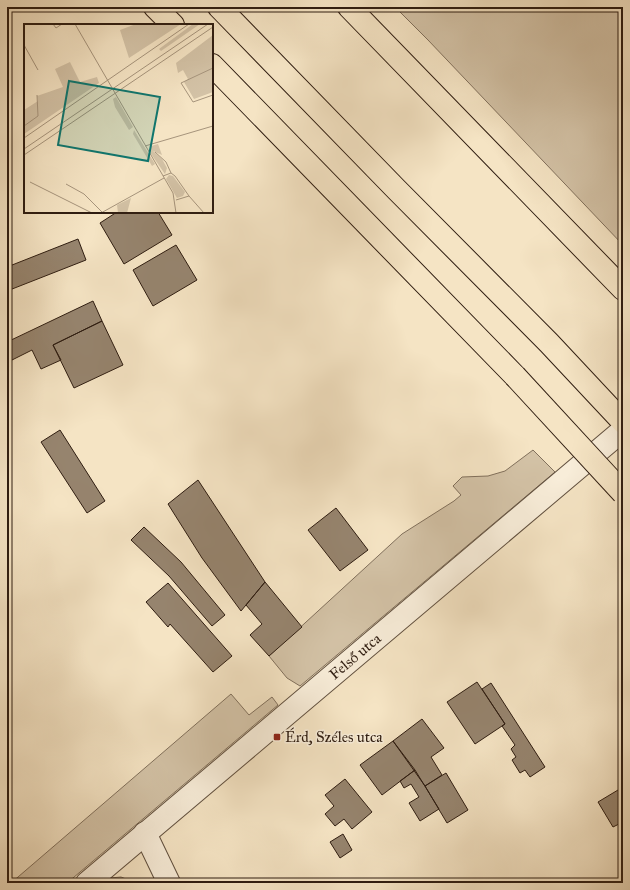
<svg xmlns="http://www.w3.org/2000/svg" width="630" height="890" font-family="'IM FELL Great Primer',serif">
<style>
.green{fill:#d3c2a6;stroke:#81705c}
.building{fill:#96846e;stroke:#2f1d11}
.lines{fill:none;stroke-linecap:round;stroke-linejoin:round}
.tertiary-casing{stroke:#604f3e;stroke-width:24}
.primary-casing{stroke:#2f1d11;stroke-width:24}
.motorway-casing{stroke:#2f1d11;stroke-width:24}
.tertiary{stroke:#f8edd9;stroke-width:22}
.primary{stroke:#f5e4c4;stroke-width:22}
.motorway{stroke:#f5e4c4;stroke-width:22}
.motorway-bridge-casing{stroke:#2f1d11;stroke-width:24;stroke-linecap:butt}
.motorway-bridge{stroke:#f5e4c4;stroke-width:22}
.poi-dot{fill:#8f2418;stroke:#f8edd9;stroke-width:1.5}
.labels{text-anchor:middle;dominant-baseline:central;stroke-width:3;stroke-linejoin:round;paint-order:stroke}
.street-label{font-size:15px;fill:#2f1d11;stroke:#f8edd9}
.poi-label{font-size:15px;fill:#2f1d11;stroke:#f8edd9;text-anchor:start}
.inset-road{fill:none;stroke:#a6947c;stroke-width:1}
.view{fill:#0f766e;fill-opacity:0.15;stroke:#0f766e;stroke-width:2}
.inset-edge{fill:none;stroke:#2f1d11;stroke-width:2}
</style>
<rect width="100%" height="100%" fill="#f5e4c4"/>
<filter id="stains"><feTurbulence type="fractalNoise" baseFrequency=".005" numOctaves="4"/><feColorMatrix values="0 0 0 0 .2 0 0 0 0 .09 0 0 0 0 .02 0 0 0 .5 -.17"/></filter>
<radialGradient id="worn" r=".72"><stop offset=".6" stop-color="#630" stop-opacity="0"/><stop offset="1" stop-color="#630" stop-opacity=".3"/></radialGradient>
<!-- green -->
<path class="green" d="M395,7H623V245L428,40Z
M533,450L555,472L300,686L287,678L269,656L402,534L454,501L461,495L453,486L462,477L488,476L505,471Z
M231,694L249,715L272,697L278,705L67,883H11Z
M121,877L136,883H99L110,878Z"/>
<!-- building -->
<path class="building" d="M117,212H158L172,235L124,264L100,223Z
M78,239L86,260L7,291V267Z
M176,245L197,280L153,306L133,270Z
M93,301L102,321L53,345L61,360L41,369L32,350L12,360L7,350V342Z
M102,321L123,365L74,388L53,345Z
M60,430L105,501L87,513L41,442Z
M198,480L265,582L241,611L202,558L168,504Z
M336,508L368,550L340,571L308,530Z
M144,527L181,562L225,615L212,626L169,576L131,540Z
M265,582L302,627L269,656L250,635L262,624L246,605Z
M168,583L232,656L213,672L170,624L168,627L146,602Z
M477,682L505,724L475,744L447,702Z
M491,683L545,767L530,777L525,770L520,773L512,760L516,757L511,749L515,745L502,726L505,724L482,689Z
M422,719L444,748L431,757L442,775L425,786L393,741Z
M393,741L415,770L382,795L360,765Z
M415,770L439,809L420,821L409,803L419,797L411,784L404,788L400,781Z
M446,773L468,810L447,823L425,786Z
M345,779L372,812L352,829L344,819L335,826L325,814L334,806L325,795Z
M623,787V822L613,827L598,802Z
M343,834L352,850L340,858L330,842Z"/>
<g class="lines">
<defs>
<g id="tertiary">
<path d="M145,833L169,883"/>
<path id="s1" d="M87,883L623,430"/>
</g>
<path id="primary" d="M349,7L623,289"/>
<path id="motorway" d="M155,7L173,25
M219,7L397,190L549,343L623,422
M212,65L515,376"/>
</defs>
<!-- tertiary casing -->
<use href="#tertiary" class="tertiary-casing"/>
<!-- primary casing -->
<use href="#primary" class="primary-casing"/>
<!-- motorway casing -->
<use href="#motorway" class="motorway-casing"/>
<!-- tertiary -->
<use href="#tertiary" class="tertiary"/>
<!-- primary -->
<use href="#primary" class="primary"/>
<!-- motorway -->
<use href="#motorway" class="motorway"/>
<defs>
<path id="motorway-bridge" d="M515,376L623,493"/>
</defs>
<!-- motorway-bridge casing -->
<use href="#motorway-bridge" class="motorway-bridge-casing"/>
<!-- motorway-bridge -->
<use href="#motorway-bridge" class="motorway-bridge"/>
</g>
<!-- markers -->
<rect class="poi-dot" x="273" y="733" width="8" height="8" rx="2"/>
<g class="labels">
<!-- street labels -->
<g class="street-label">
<text stroke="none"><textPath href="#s1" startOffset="351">Felső utca</textPath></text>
</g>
<!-- poi labels -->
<g class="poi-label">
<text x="285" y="737">Érd, Széles utca</text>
</g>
</g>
<!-- overview -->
<g transform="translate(24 24)">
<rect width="189" height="189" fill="#f5e4c4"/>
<path d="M112,0H157L105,34L96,6ZM169,0H176L137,27L135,25ZM189,11V68L170,75L160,58L164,55L159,46L154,49L152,39ZM46,38L56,58L73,53L75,59L0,110V86L14,77L13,72L39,63L31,45ZM92,73L109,103L105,106L91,83L89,75ZM110,106L131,140L128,142L109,110ZM134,120L138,131L129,127L138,135L143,144L141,150L125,127L127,122ZM145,151L149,152L161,168L159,172L153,174L142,155ZM107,174L103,189H94L93,181Z" fill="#d3c2a6"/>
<path class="inset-road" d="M29,0L32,4L38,0M51,0L149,169L152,189M0,21L14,46M189,44L157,59L169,78L189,71M0,102L14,92L13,71M0,114L165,0M121,122L189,102M0,125L184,0M131,128L142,138L147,149M0,131L189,3M139,152L147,149L151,152L165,172M6,158L68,189M42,160L60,170L79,189M152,176L165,172L180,189M77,189L140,154"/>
<path class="view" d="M45,57L136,73L124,137L34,121Z"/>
<rect width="189" height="189" class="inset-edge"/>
</g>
<!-- margin -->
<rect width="630" height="890" fill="none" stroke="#f5e4c4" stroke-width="24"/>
<rect x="8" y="8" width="614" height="874" fill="none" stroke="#2f1d11" stroke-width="2"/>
<rect x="12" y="12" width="606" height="866" fill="none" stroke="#2f1d11"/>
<rect width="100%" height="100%" filter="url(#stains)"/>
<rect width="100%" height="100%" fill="url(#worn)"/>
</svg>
